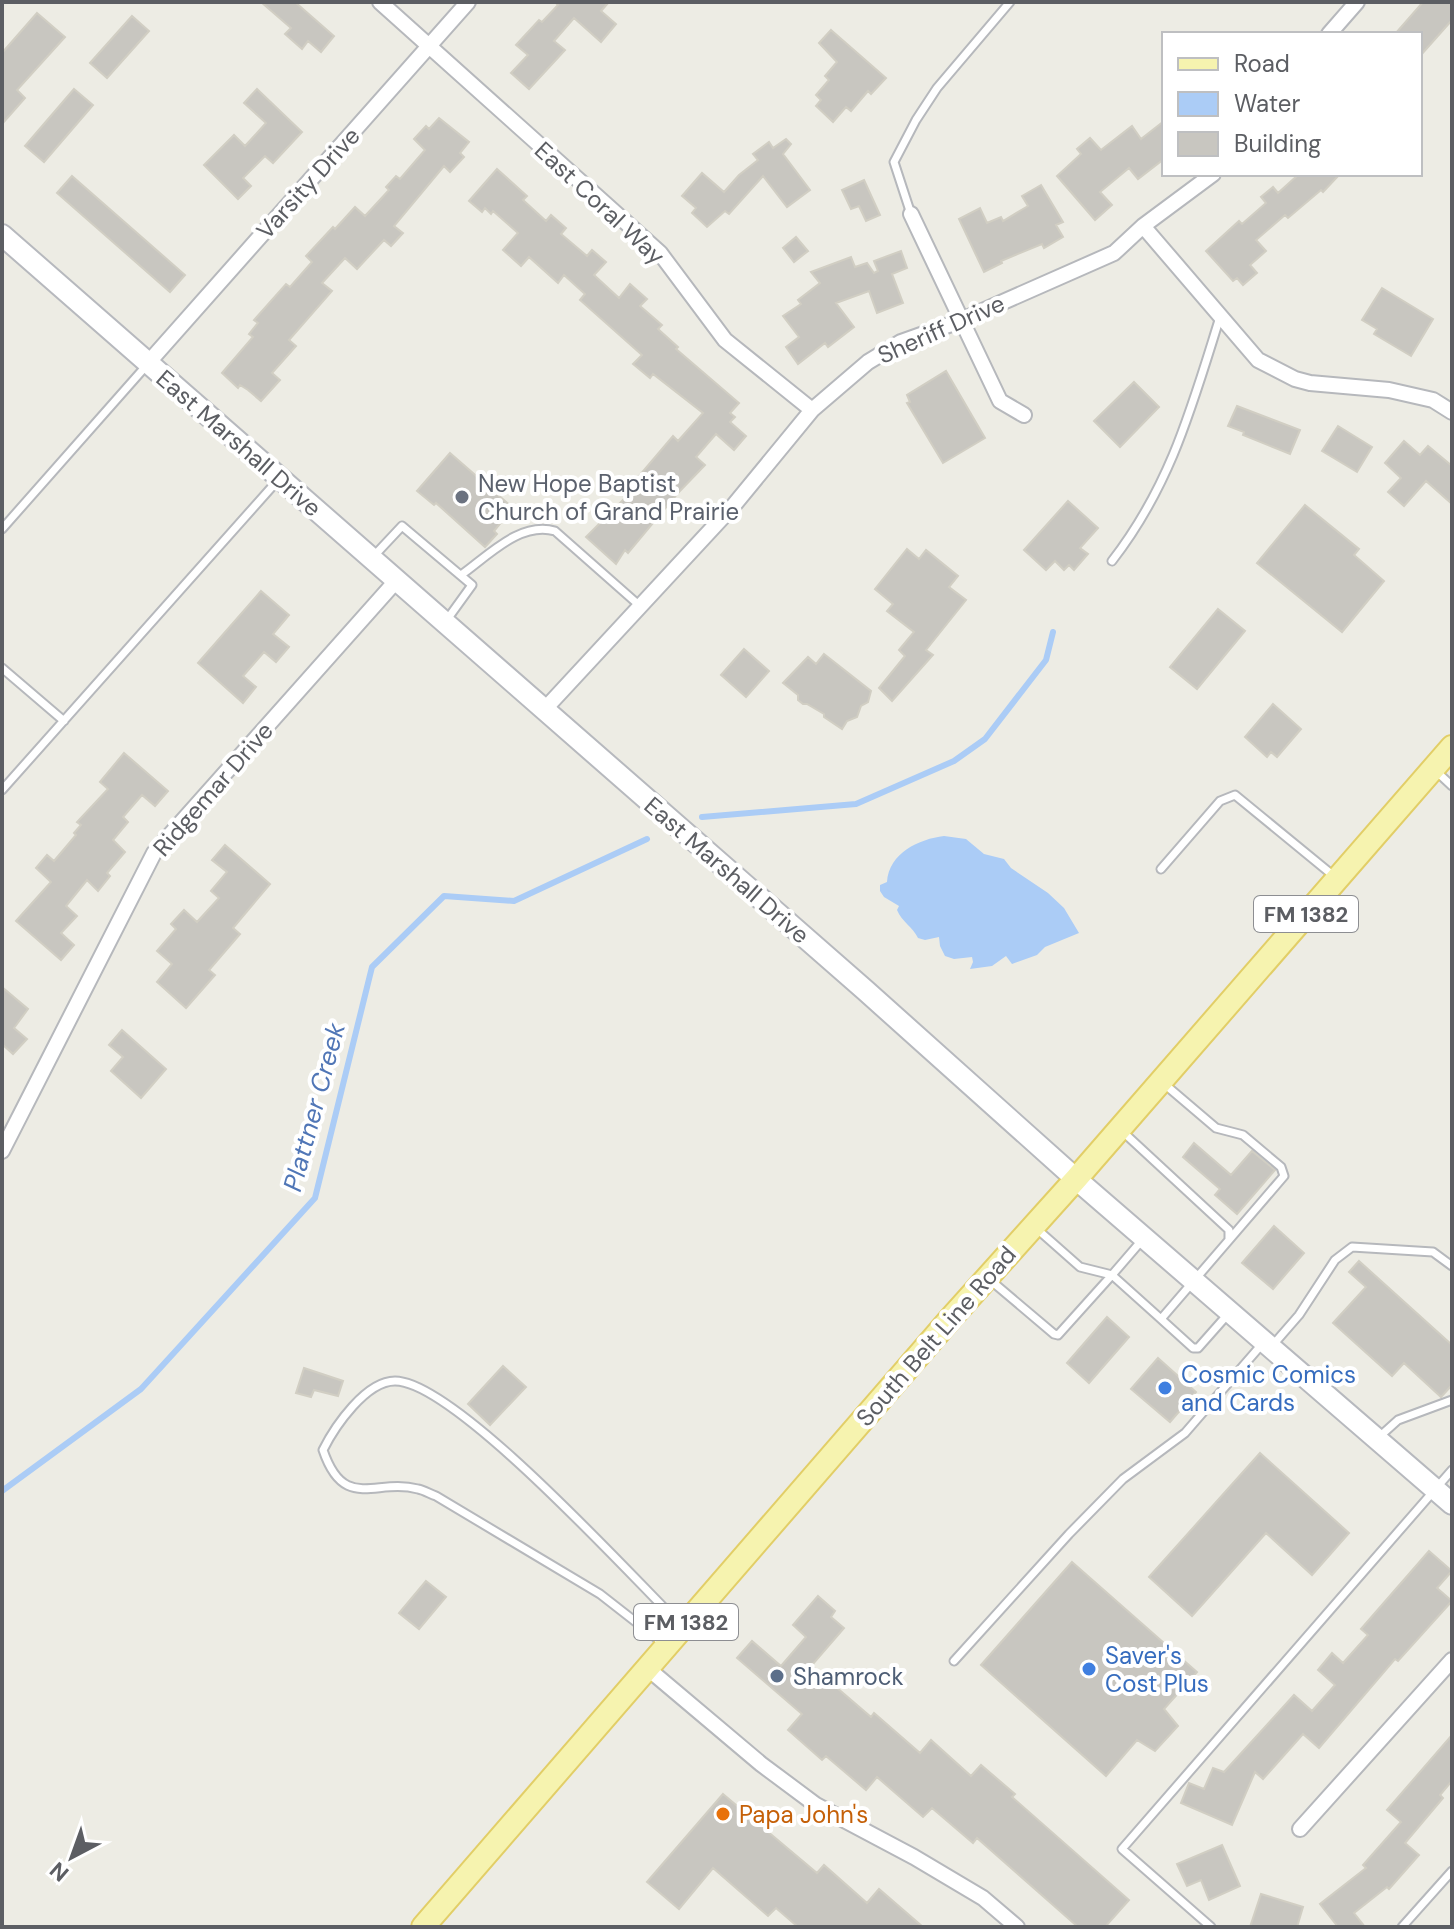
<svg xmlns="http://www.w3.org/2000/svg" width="1454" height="1929" font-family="'DM Sans',sans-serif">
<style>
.water{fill:#abccf6}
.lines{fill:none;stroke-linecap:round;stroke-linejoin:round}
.stream{stroke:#abccf6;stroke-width:6}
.building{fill:#c8c6c0;stroke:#d1cec3;stroke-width:2}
.lane-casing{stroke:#b6b8bc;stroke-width:11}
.street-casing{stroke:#b6b8bc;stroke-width:18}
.secondary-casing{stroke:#b7b9be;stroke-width:24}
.primary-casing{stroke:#e2ce67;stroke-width:26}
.lane{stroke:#fff;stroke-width:7}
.street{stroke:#fff;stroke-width:14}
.secondary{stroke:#fff;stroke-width:20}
.primary{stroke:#f6f3af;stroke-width:22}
.worship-dot{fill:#6b7280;stroke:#fff;stroke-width:3}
.shop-dot{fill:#3f7fe0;stroke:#fff;stroke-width:3}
.service-dot{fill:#5c6f8a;stroke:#fff;stroke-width:3}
.food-dot{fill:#e8710a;stroke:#fff;stroke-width:3}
.labels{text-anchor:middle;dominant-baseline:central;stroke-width:8;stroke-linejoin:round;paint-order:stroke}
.shield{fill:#fff;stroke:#8d8e92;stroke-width:2}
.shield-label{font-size:22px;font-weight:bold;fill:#5c5e63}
.street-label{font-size:24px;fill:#5c5e63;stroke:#fff}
.worship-label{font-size:24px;fill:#5b616d;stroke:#fff;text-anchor:start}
.shop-label{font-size:24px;fill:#366cbe;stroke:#fff;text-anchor:start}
.service-label{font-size:24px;fill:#4e5e75;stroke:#fff;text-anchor:start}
.food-label{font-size:24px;fill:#c56008;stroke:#fff;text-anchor:start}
.water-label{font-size:26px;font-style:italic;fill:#5076b6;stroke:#fff}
</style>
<rect width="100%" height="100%" fill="#edece4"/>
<!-- water -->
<path class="water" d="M944,836L966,839L984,854L1004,859L1011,868L1048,893L1064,908L1079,933L1045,947L1037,955L1012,964L1006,956L992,966L970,969L973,962L972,957L954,959L945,956L940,946L939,937L925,940L918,938C913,927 902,922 897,910L899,906L884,897L880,891V885L887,882C889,853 919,839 944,836Z"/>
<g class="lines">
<!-- stream -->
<path class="stream" d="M702,817L856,804L954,761L985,739L1046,660L1053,632
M2,1491L141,1389L315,1198L372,967L444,896L514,901L647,839"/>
</g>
<!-- building -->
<path class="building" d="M261,2H295L334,36L321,52L308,41L302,49L285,34L291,28Z
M555,2H609L601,11L616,24L601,42L574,18L554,41L565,50L529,89L511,73L528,55L516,45L539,20L542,22L558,5Z
M1423,2H1452V20L1420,56V34H1395Z
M37,13L65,37L17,90L25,98L2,124V53Z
M132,16L149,31L107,78L90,63Z
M831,30L886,78L871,94L868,91L851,111L846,107L833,122L816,106L821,100L816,95L829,80L825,76L837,62L819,43Z
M74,89L93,105L44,162L25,146Z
M257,89L302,132L273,163L265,156L243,178L251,186L238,199L204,165L234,135L245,146L266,123L244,103Z
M439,118L469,142L460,153L464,157L450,172L444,166L394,226L403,233L391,246L384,240L357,269L345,258L322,283L332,291L289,340L296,346L272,373L280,380L261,401L248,390L240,385L238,388L222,373L253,337L249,334L258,323L254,320L286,284L290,287L312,262L306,256L333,227L335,229L355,207L365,216L389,190L386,187L396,176L400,179L425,150L414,139L426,126L429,129Z
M1164,121V159L1138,179L1129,168L1100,192L1112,205L1095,220L1057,176L1081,154L1077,149L1090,138L1101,150L1132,126L1141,139Z
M786,139L791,144L783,154L810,190L787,207L763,176L729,214L725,211L707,227L692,213L696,208L682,196L702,173L724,192L739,175L758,160L753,154L769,142L773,148Z
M497,169L527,196L523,200L546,221L551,215L566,228L561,234L587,256L592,250L606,262L594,275L619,298L630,284L647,299L640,306L662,325L658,329L678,347L676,349L739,403L730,413L735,417L730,422L746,436L734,450L716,434L696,457L705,465L678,493L628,553L625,550L616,564L586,537L631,492L628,489L673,436L678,441L703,413L653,374L650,378L633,364L642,355L580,300L585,294L564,275L558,283L529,257L521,266L503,250L518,233L493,211L491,214L485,208L482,212L469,201Z
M1299,174H1340L1323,192L1321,190L1288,218L1285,215L1256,240L1266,251L1250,265L1257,273L1243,285L1237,278L1233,281L1206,251L1239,221L1242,224L1266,203L1261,197L1273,187L1278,193Z
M72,176L185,275L170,292L57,193Z
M864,180L880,215L866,221L859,206L851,209L842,190Z
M1041,185L1063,222L1056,225L1063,237L1044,248L1042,244L1001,261L1002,263L984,272L959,219L980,208L987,223L1001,217L1003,221L1028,206L1022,196Z
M796,237L808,251L794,262L783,248Z
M901,251L907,268L892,274L903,303L877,313L869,291L836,303L854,327L828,347L825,343L798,364L786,347L799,337L783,316L801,304L798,300L820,283L811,272L851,257L855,267L867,263L874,273L878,271L874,261Z
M1382,288L1433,319L1411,356L1374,334L1377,329L1362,320Z
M946,371L985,438L943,463L907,403L910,402L907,395Z
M1134,382L1159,407L1120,447L1094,421Z
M1237,406L1300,430L1290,454L1243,435L1244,432L1228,426Z
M1338,426L1372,447L1357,472L1322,451Z
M1404,441L1420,455L1428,446L1452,466V504L1426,481L1404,506L1388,492L1401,478L1385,463Z
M450,453L513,508L494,531L497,534L485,547L436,503L434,505L417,491Z
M1068,501L1098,528L1080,548L1088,554L1074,570L1069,565L1064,570L1055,561L1046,570L1024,550Z
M1305,505L1359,549L1354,555L1384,581L1342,632L1257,563Z
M907,549L919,559L926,550L958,576L949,587L966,600L926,650L933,655L892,701L879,688L905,656L899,650L914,632L887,611L893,604L875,589Z
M261,591L289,615L273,634L289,647L276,662L264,652L243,676L256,687L243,703L198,663Z
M1218,609L1245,631L1197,689L1170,667Z
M744,649L769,671L746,697L721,675Z
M824,654L871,691L868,702L861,706L857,717L847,721L842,729L824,717V714L807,704H803L798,700V695L783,683L808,657L816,664Z
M1273,704L1301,729L1277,757L1271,752L1267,757L1245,737Z
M124,753L168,791L155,806L142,795L123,817L128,822L113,840L125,852L107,873L110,876L98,891L87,880L66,906L77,916L61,933L74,945L61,960L16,921L51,882L36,868L47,855L54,861L76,835L74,833L81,825L77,822L108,789L100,782Z
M225,845L270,884L233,928L240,934L209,970L215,975L186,1008L157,982L172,964L157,951L176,929L171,924L184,910L197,922L219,898L211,891L227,872L212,860Z
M2,987L28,1009L14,1028L27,1039L13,1054L2,1044Z
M122,1030L166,1069L141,1098L111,1071L123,1057L109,1045Z
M1194,1143L1231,1175L1252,1151L1275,1170L1237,1214L1215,1195L1220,1189L1183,1157Z
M1274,1226L1304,1253L1273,1289L1242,1263Z
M1359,1261L1452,1345V1385L1441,1397L1404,1363L1392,1376L1333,1323L1366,1287L1349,1272Z
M1107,1317L1129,1337L1089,1383L1067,1363Z
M1158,1358L1196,1392L1170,1422L1131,1389Z
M503,1366L526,1387L490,1425L468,1404Z
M304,1368L343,1381L338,1396L314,1390L311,1397L296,1393Z
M1260,1453L1349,1533L1312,1575L1266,1533L1192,1616L1149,1577Z
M1429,1551L1452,1571L1437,1588L1452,1601L1398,1661L1395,1659L1319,1748L1303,1734L1263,1779L1255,1772L1232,1825L1181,1803L1189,1783L1204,1789L1213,1768L1224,1772L1294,1695L1312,1711L1335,1685L1318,1670L1332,1653L1343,1663L1368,1635L1361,1629Z
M1072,1562L1197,1672L1164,1709L1178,1726L1155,1751L1137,1740L1106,1776L981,1665Z
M426,1581L446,1597L419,1629L399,1613Z
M818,1596L835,1611L831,1617L844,1628L812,1665L815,1669L871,1717L874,1713L920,1753L931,1740L971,1776L981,1765L1015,1794L1012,1797L1129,1900L1105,1927H1078L977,1838L973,1843L932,1808L923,1817L877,1777L866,1790L826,1756L822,1760L788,1730L802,1714L737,1658L752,1641L781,1666L806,1637L793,1625Z
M1452,1735V1781L1440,1795L1443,1798L1405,1843L1419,1855L1389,1889L1387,1887L1354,1913L1365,1927H1338L1320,1904L1366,1868L1363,1865L1401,1822L1387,1810Z
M723,1794L817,1873L824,1865L867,1903L879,1889L923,1927H798L776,1908L768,1916L713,1868L679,1909L647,1882Z
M1222,1845L1240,1886L1209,1900L1201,1880L1187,1886L1177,1864Z
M1261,1894L1303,1907L1297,1927H1250Z"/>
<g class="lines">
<defs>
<path id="lane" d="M911,214L894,162L916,120L937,88L1010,2
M2,529L146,366
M372,558L402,526L472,585L446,621
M1112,561C1171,485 1192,406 1220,317
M461,575C488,556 520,521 555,531L640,606
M2,668L64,721
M1436,771L1452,786
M2,790L278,480
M1161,869L1220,801L1235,795L1335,877
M1162,1082L1216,1128L1243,1135L1281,1167L1284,1176L1229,1240
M1122,1131L1229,1230V1240L1161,1319L1193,1348H1198L1229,1313
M1037,1229L1080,1267L1112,1275
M1143,1239L1112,1275L1161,1319
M989,1279L1054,1334L1058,1335L1112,1275
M1272,1346L1299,1315L1335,1260L1352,1247L1433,1252L1452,1266
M1378,1438L1398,1420L1452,1400
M664,1644L600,1594L436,1496C430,1494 424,1490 418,1489C375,1478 344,1512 323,1450C335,1426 366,1381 395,1381C455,1381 632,1577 681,1625
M954,1661L1069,1534L1123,1479L1185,1433L1263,1343
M1211,1927L1122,1849L1452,1470
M1402,1927L1452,1871"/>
<path id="street" d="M380,2L660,253L725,340L812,410
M1329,34L1357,2
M911,214L1000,401L1024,415
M1143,226L1258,360L1295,379L1310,383L1389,390L1433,400L1452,412
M148,363L468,2
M544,710L734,505L812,410L868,362L901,342L960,321L1114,253L1143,226L1213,174
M2,1151L154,853L396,581
M646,1667L761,1764L816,1805L914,1857L983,1898L1017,1927
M1300,1829L1452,1660"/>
<path id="secondary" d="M2,235L865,990L1076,1179L1452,1504"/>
<path id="primary" d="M423,1927L951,1318L1076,1179L1452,747"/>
</defs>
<!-- lane casing -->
<use href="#lane" class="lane-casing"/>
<!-- street casing -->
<use href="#street" class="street-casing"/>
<!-- secondary casing -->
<use href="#secondary" class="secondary-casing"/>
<!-- primary casing -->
<use href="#primary" class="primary-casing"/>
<!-- lane -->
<use href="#lane" class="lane"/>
<!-- street -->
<use href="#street" class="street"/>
<!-- secondary -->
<use href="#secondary" class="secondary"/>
<!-- primary -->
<use href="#primary" class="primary"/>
</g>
<!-- markers -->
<circle class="worship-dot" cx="462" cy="497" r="8"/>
<g class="shop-dot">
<circle cx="1165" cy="1388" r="8"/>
<circle cx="1089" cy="1669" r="8"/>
</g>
<circle class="service-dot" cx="777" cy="1676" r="8"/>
<circle class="food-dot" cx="723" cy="1814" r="8"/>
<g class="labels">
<!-- shield labels -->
<g class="shield">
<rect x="1254" y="896" width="104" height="36" rx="6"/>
<rect x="634" y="1604" width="104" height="36" rx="6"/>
</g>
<g class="shield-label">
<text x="1306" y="914">FM 1382</text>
<text x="686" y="1622">FM 1382</text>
</g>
<!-- street labels -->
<g class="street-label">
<text transform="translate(308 183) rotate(-48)">Varsity Drive</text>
<text transform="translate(600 203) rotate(43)">East Coral Way</text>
<text transform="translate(941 329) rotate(-24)">Sheriff Drive</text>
<text transform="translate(239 443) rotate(41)">East Marshall Drive</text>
<text transform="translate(213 789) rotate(-49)">Ridgemar Drive</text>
<text transform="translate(727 870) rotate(41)">East Marshall Drive</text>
<text transform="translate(936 1336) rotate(-49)">South Belt Line Road</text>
</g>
<!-- worship labels -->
<g class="worship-label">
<text x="478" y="483">New Hope Baptist<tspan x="478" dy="28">Church of Grand Prairie</tspan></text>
</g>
<!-- shop labels -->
<g class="shop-label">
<text x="1181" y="1374">Cosmic Comics<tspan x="1181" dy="28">and Cards</tspan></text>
<text x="1105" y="1655">Saver's<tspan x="1105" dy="28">Cost Plus</tspan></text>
</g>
<!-- service labels -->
<g class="service-label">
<text x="793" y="1676">Shamrock</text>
</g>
<!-- food labels -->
<g class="food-label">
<text x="739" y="1814">Papa John's</text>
</g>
<!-- water labels -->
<g class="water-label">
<text transform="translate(314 1107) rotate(-75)">Plattner Creek</text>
</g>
</g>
<!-- border -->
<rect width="1454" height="1929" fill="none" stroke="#5c5e63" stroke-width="8"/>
<!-- legend -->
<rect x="1162" y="32" width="260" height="144" fill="#ffffff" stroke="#bebfc1" stroke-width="2"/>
<rect x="1178" y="58" width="40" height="12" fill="#f6f3af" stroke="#bebfc1" stroke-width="2"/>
<text x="1234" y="72" font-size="24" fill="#5c5e63">Road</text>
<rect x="1178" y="92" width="40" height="24" fill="#abccf6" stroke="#bebfc1" stroke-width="2"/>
<text x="1234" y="112" font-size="24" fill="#5c5e63">Water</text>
<rect x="1178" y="132" width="40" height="24" fill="#c8c6c0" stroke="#bebfc1" stroke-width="2"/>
<text x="1234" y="152" font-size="24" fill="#5c5e63">Building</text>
<!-- north arrow -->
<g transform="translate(72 1857) rotate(221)" stroke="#ffffff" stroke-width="6" paint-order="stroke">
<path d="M0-6L14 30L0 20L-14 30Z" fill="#5c5e63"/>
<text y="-12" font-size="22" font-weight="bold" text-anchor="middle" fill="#5c5e63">N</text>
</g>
</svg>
